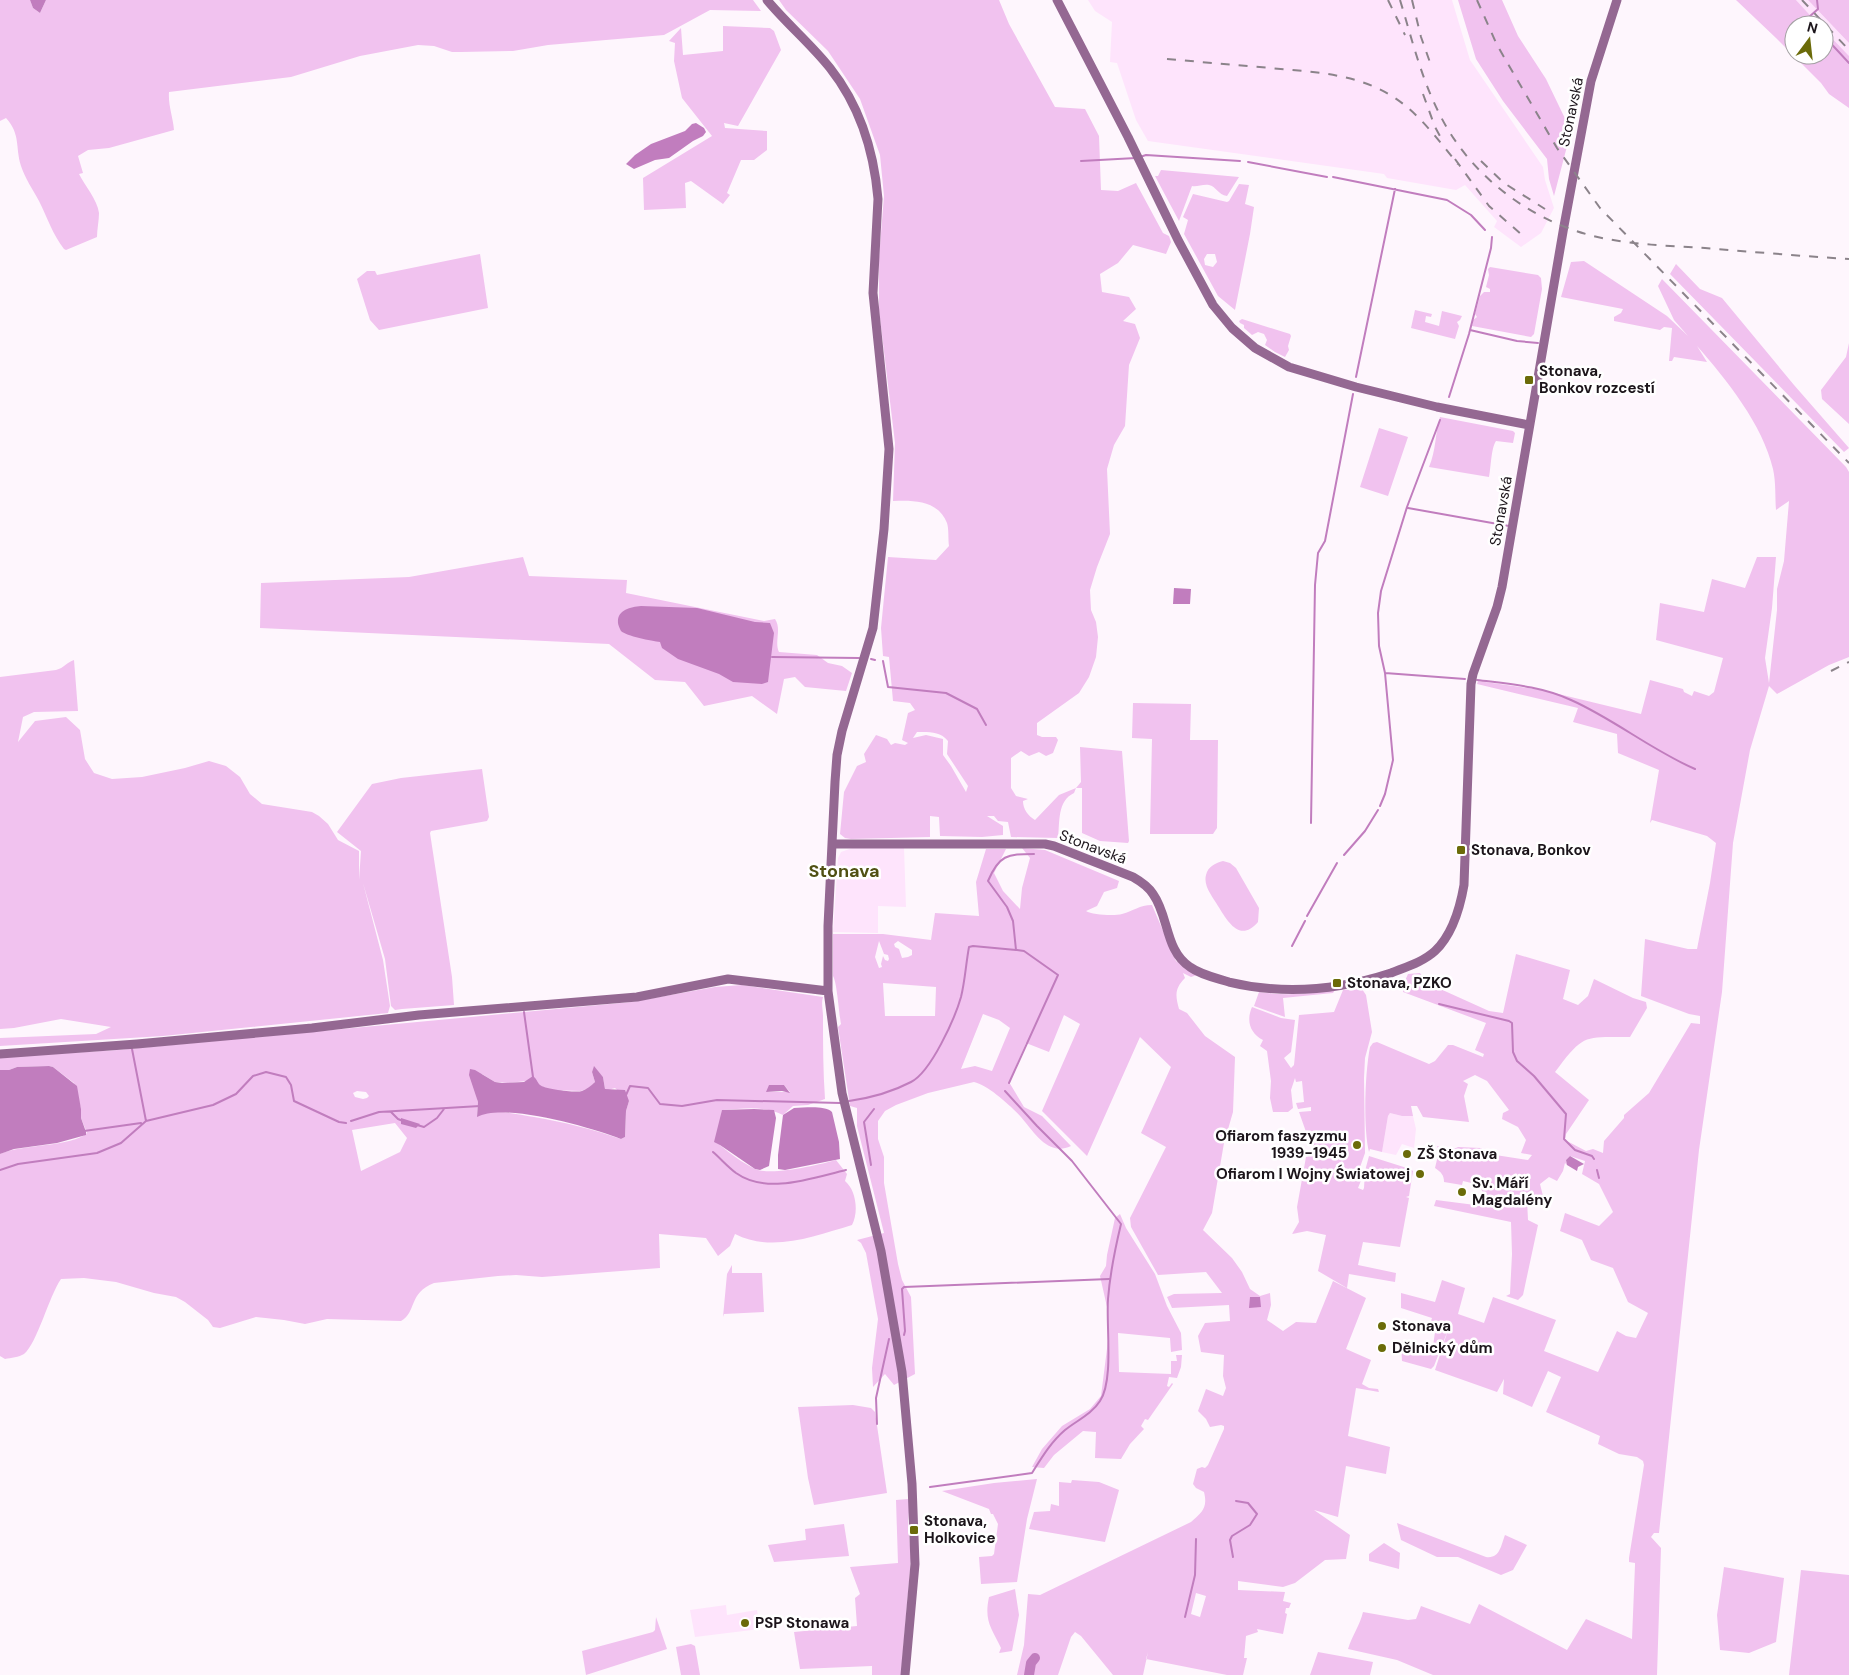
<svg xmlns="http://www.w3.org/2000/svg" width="1849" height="1675" font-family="'DM Sans',sans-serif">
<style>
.built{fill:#fee4fc}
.green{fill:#f1c2ef;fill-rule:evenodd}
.water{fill:#c17dbe}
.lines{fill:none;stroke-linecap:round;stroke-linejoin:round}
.stream{stroke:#c17dbe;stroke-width:2}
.river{stroke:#c17dbe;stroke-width:10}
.secondary{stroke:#946892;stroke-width:9}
.rail{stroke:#8b838a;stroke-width:2;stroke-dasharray:9 9;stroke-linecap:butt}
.poi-dot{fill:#6b6b09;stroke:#fff;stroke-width:2}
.labels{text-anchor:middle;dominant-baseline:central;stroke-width:5;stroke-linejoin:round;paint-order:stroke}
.street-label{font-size:15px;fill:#1c151b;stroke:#fff}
.poi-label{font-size:15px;font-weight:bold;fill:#1c151b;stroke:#fff;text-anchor:start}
.quarter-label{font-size:18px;font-weight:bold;fill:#505013;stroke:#fff}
</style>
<rect width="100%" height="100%" fill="#fef6fd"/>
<!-- built -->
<path class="built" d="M1088,0H1452L1470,60L1543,167L1545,180L1554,208L1541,233L1521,247L1494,227L1497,221L1465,185L1456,190L1387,178L1384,174L1148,141L1136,120L1117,63L1110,62L1112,22L1095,11Z
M1796,0H1808L1849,43V56L1824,30V25H1819Z
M855,847L904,848L906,907L878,906V933L833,932L838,858L841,852Z
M1390,1113L1402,1116H1413L1416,1129L1414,1148L1402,1144L1396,1155L1382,1152L1388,1116Z
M726,1605L727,1615L757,1610L760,1629L695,1637L690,1610Z"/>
<!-- green -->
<path class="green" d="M0,0H30L33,8L40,13L46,0H753L761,11L710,10L664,35L548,45L513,51L461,52H452L434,46L418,45L360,56L291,77L169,92C168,105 173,117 174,130L109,148L88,150L78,156L83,173L79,174C85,186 97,199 99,213C99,221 97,229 97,237L66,250L64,249C53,235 47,217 39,201C33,190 25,178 21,166C15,146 21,135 6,118L0,121Z
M779,0H999L1009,24L1055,107L1085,109L1099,136L1101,190L1118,191L1136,183L1163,233L1169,236L1171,242L1166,254L1133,245L1118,263L1100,274L1102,292L1129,297L1136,309L1123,321L1135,324L1140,338L1129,365L1125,426L1114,445L1107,469L1110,534L1097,567L1090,590L1091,610L1096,622L1098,637L1096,657L1089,677L1079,693L1037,723V735L1042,737H1056L1058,740L1053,753L1046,756L1039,752L1029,756L1021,751L1011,758V788L1016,796L1028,799L1023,801C1023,809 1028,816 1035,820L1059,795L1076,788L1081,782L1080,747L1122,751L1129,841L1128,843L1100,841L1082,833V788H1076L1074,793C1057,801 1060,822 1058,838L1011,837L1008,822L998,821L994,816H987L1003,826V835L982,837L940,836L939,817L930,816V837L851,839L845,838L840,834L844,792L857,766L866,762L864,754L876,735L887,739L891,745L895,743L905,745L908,743L902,740L908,713L915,710L910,703L893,701L889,657L883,656L881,628L888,557L936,560L949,546C948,539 949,529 947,523C938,500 913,500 893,501L895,443L879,310V258L884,196L880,155L860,99L828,51L786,10ZM917,732C929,732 940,731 948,741L947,754L968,786L966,792L951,766L943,755V739L926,735L913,738Z
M1458,0H1502L1518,36L1546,79L1571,131L1554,196L1549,179L1547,159L1503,101L1476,59Z
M1736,0H1796L1819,25H1794V55H1824V30L1849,56V108L1829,94L1821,83L1776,38Z
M1808,0H1849V43Z
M723,26L770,28L774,31L781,50L738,126L724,123L725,128L767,131V150L754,160H741L727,193L730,195L723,204L691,181L685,183L686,208L644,210L643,178L712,136L682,98L674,61L675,43L669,41L681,28L683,55L723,51Z
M1161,170L1239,177L1227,196C1218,195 1216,186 1209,185C1203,184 1197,187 1192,186L1179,221L1155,176H1158Z
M1239,184L1249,185L1245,204L1254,207L1250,234L1235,310L1218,296L1184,234L1188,220L1183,217L1193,194L1227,202L1229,201ZM1207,254H1215L1217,262L1213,267L1205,265L1204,259Z
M480,254L488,308L379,330L370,320L357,279L367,271H375L377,275Z
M1584,261L1667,316L1688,336L1674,320L1658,286L1662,279L1846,467L1849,472V657L1829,665L1777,694L1769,686L1750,750L1733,843L1722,992L1699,1150L1659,1533H1654L1651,1537L1661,1548L1657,1675H1433L1397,1660L1348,1649C1352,1636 1360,1625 1363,1612L1408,1620L1416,1619L1421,1606L1470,1624L1479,1604L1567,1650L1586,1619L1632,1639L1635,1565V1563L1629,1562V1558L1644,1465L1643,1461L1637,1457L1619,1454L1598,1444L1600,1436L1546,1412L1561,1377L1548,1371L1532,1407L1503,1394L1504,1379L1497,1392L1435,1370L1448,1330L1434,1366L1431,1369L1402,1361L1401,1341L1433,1346L1436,1325L1430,1324L1432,1318L1401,1308V1293L1435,1302L1442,1280L1465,1288L1458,1314L1484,1323L1493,1297L1556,1320L1544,1351L1598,1372L1617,1331L1626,1336L1636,1338L1648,1313L1628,1302L1613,1268L1591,1260L1582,1240L1560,1231L1565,1213L1599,1226L1613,1212L1599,1184L1582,1174L1585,1161L1570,1156L1566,1160L1567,1165L1565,1163L1563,1171L1557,1181L1549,1177L1540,1184L1543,1196L1527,1200L1528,1220L1538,1225L1523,1295L1518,1300L1506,1296L1510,1294L1512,1254L1511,1222L1434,1206L1436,1200L1483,1206L1486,1202L1480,1185L1463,1181L1462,1185L1444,1182C1444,1175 1441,1172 1435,1168L1439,1151L1437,1146L1454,1149L1458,1147L1481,1148L1489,1154L1528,1160L1532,1155L1521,1153L1526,1140L1518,1127L1502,1119L1503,1113L1509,1110L1487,1081L1475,1075L1463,1081L1468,1084L1464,1096L1469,1122L1423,1117L1417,1106H1411L1413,1116H1402L1390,1113L1388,1116L1382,1152L1370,1149L1369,1152C1363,1127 1365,1072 1370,1047L1373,1043L1377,1042L1429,1064L1435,1061L1448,1045H1453L1483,1057L1484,1054L1475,1050L1486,1023L1403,992L1404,983L1408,974L1420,973L1427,983L1489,1011L1503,1013L1516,954L1570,970L1563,999L1578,1005L1588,996L1594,979L1633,998L1646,1002L1647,1008L1630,1037C1584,1037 1584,1033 1555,1072L1589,1100L1566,1134L1565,1140L1586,1151L1593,1149L1603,1153L1604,1141L1624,1118V1115L1649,1093L1691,1023L1700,1024V1016L1689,1014L1641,996L1645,939L1688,949H1697L1710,883L1716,843L1707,836L1652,820L1650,823L1659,770L1618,753L1617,734L1573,722L1578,708L1477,684L1478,681L1542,690L1641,714L1650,680L1683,689L1684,692L1692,696L1694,691L1709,696L1714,692L1723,658L1656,640L1660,603L1704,612L1712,579L1745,588L1757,557H1776L1772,608L1765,658L1769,683L1777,610V589L1784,561L1789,501L1776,510C1775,497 1776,482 1773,469C1763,425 1726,379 1697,346L1707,362L1674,357L1672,361H1669L1672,328L1664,327L1660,330L1614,321V317L1621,313L1623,309L1561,297L1571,262Z
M1676,264L1700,289L1722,298L1794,385L1849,448L1844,452L1670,274Z
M1490,267L1538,275L1541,278L1542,289L1534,334L1531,337L1472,326L1473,320L1477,317L1475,314L1480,296L1484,292H1490V289L1486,287L1489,275L1488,269Z
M1415,310L1432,314L1431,317L1426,316L1425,322L1439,326L1442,311L1462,316L1460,320L1457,322L1459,326L1455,339L1411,328Z
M1242,319L1290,334L1291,336L1288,346L1289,350L1285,357L1275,352L1265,345L1267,340L1264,334L1258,332L1252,335L1244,328V325L1240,323L1239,321Z
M1849,343V424L1822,399L1821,390L1846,357Z
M1440,417L1513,431L1515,433L1513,443L1496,441C1491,448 1491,468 1489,477L1429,467C1436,451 1435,434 1440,417Z
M1379,428L1408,437L1388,496L1360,487Z
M523,557L529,576L627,580L626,593L764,621L775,619C782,629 774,642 779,652L817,655L828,663L842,666L852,673L846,691L805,687L795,677L784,679L777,714L752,696L704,706L685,682L655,680L609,644L260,628L261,583L409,577Z
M74,660L78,711L34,712L23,717L18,742L35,721L66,717L80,730L85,759L94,773L112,779L142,777L185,768L209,761L226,766L240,777L250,794L262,804L312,812L319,816L328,824L338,840L359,851V880L361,851L337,832L372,784L401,778L482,769L489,817L487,821L431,831L430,833L452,977L454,1005L402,1009L395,1010L391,1006L385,959L363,883L383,960L390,1006L388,1013L163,1036L0,1046V1038L96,1034L111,1027L61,1019L14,1028L0,1029V677L56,670C64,668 67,662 74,660Z
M1133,703L1191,704L1190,740H1218L1217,828L1213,834H1150L1152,739L1132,738Z
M1022,848L1045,850L1119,881L1117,888L1104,892L1097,906L1086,911C1092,915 1115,916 1122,914C1134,911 1139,905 1152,905L1176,961L1197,975L1191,977L1183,973L1185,978C1175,988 1175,995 1179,1009L1187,1013L1205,1036L1235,1057L1233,1112L1224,1143L1212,1213L1203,1230L1232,1258L1242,1272L1250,1289L1260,1296L1270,1293L1271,1305L1267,1320L1283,1331L1296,1322L1316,1323L1333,1281L1366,1298L1346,1349L1371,1360L1362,1384L1369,1388L1378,1389L1379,1392L1356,1388L1348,1436L1390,1447L1386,1474L1346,1466L1338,1517L1314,1510L1350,1535L1346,1559L1325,1560L1295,1583L1283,1587L1238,1581V1590L1285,1592L1283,1601L1291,1603L1289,1608H1286L1285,1613L1287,1614L1283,1634L1257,1629L1258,1632L1246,1636L1244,1658H1247L1243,1675H1227L1146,1659L1148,1652L1143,1675H1113L1081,1636L1075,1632L1071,1637L1058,1675H1017L1024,1645L1028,1594L1040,1595L1191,1522C1202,1512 1208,1508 1204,1492L1196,1488L1193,1484L1197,1469L1202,1467L1205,1468L1208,1465L1224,1429V1426L1221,1425L1210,1427L1206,1419L1198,1411L1206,1389L1223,1396L1226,1388L1223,1376L1224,1355L1201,1352L1198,1336L1205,1323L1230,1321L1229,1305L1172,1308L1167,1297L1174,1294L1222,1293L1206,1272L1158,1275L1131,1227L1130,1218L1166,1147L1141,1133L1171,1067L1140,1037L1087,1156L1042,1111L1080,1024L1064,1015L1049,1052L1026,1043L1009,1082L1024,1107L1042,1116L1071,1146C1048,1157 1034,1132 1021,1117C1011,1106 988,1085 974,1082L928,1093L896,1105L885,1111L878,1121V1139L884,1157V1183L898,1264L902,1280L911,1297L915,1374L894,1385L885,1374L873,1387L872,1368L878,1319L866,1253L861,1243L857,1240L884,1233L857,1126V1108L850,1106L838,1027L841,1024C839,1014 837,982 833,976V934H883L931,940L935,913L979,916L976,882L986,849H1006L994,873L1003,891L1020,909L1022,888L1030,858ZM879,941L884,954L888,955L889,959L888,961L885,960L883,956L881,964L882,967L879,968L875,957ZM898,941L912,950V955L908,957L902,958L899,949L895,947L894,944ZM883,983L936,987L935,1016H885ZM983,1014L999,1020L1010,1028L992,1071L975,1066L961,1069ZM1196,1593L1206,1596L1200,1617L1191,1614Z
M1223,861L1230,863L1236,868L1259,908L1258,922C1240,943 1228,922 1218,906C1213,897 1203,886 1206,875C1208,866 1216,863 1223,861Z
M742,985L823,997C821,1003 823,1010 823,1016C823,1044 823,1071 825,1099L808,1105L793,1106L783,1115C764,1105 742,1109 722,1110L720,1145C729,1153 743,1163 755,1169C772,1176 818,1165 836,1160L847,1174L845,1181C856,1190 859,1212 852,1225C815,1236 772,1253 735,1234L730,1246L718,1256L706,1238L659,1234L660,1268L542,1277L516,1275L498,1276L434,1283C408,1293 417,1312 401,1321L327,1319L305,1324L284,1320L256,1317L220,1328L213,1327L208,1320L185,1302L176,1297L154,1293L116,1282L84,1278L61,1279C49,1296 37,1344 24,1354C19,1357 11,1358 5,1359L0,1356V1154C22,1144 72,1147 87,1133L81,1118V1109L74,1083L53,1067L49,1066L17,1067L9,1070H0V1057L118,1050L631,1002L715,987ZM594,1067L603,1077L605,1089L608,1090L615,1088L629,1101L626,1111L625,1137L621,1139C592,1129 564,1122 534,1117C515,1114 495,1108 477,1116L478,1102L474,1086L482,1074L495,1082L508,1083L527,1081L550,1090L581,1091L589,1088L595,1082L592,1072ZM770,1085H784L790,1092H767ZM357,1091L366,1092L369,1096L367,1098L363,1099L355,1097L353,1093ZM395,1123L407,1138L400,1152L361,1171L352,1130Z
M1362,989L1366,995L1372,1032L1365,1058L1364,1078L1365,1153L1359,1170L1362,1178L1358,1188L1363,1190L1364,1188L1365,1171L1369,1156L1410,1169L1413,1171L1409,1196L1406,1197L1409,1198L1400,1247L1363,1242L1358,1265L1396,1273L1395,1282L1349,1274L1347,1288L1318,1271L1326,1235L1307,1231L1292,1234L1299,1222L1297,1207L1306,1157L1317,1153L1323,1154L1320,1147L1311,1146L1299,1112L1311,1111V1107L1298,1109L1296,1103L1304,1102L1302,1081L1296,1082L1295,1078L1291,1090L1293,1108L1288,1112H1273L1270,1098L1271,1081L1267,1051L1260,1046L1263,1040C1250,1033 1246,1021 1252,1007L1281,1018L1295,1020L1291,1052L1284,1058L1291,1068L1294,1065L1299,1015L1334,1012L1343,990Z
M1335,990L1333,993L1283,998L1285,1017L1254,1006L1259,992C1286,996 1309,994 1335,990Z
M1120,1214L1126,1228L1155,1274L1167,1306L1181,1333L1182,1350L1171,1352L1170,1338L1118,1333L1119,1372L1171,1374V1361H1177L1176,1355H1182L1181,1367L1177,1378L1169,1377L1167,1386L1169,1387L1172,1383L1173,1384L1148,1420L1145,1419L1141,1426L1144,1429L1130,1444L1121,1459L1095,1458L1096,1432L1083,1431L1054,1455L1044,1468L1032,1467L1042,1449L1062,1426L1090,1409L1101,1396L1108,1341L1107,1307L1100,1276L1106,1266L1107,1255L1115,1218Z
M732,1265V1273H762L764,1312L724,1314L723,1317L727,1274Z
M853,1405L871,1408L875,1412L887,1493L814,1505L808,1478L798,1407Z
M1037,1479L1027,1519L1017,1582L981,1584L979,1557L992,1556L994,1554L998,1524L993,1514H991L989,1509L942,1491L994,1483Z
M1072,1480L1099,1482L1119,1490L1105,1542L1029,1529L1034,1512L1050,1511L1051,1504L1059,1506V1482L1071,1483Z
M908,1499L910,1503L908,1521L911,1558L901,1675H872V1666L800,1669L794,1632L857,1626L855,1598L860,1594L850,1567L898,1563L896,1500Z
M1397,1523L1486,1557C1500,1559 1501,1545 1505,1535L1527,1545L1513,1570L1501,1575L1458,1557H1437L1401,1540Z
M844,1524L849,1556L774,1562L768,1545L806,1540L805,1529Z
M1384,1543L1400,1553L1399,1569L1369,1561V1554Z
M1724,1567L1784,1578L1776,1642L1749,1653L1720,1650L1717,1615Z
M1801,1570L1849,1575V1675H1789Z
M1015,1589L1019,1615L1012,1651L999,1653L1001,1648C991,1627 984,1621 989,1597Z
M656,1617L667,1649L586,1675L582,1651L653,1632L655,1630Z
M691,1644L695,1646L700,1675H681L676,1647Z
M1318,1652L1373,1662L1370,1675H1310Z"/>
<!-- water -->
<path class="water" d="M30,0H46L40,13L33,8Z
M696,123L704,128L706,132L703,136L693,141L669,158L655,160L634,169L626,164L635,155L651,144L685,131L692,124Z
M1174,588L1191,589L1190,604H1173Z
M641,606L697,608L755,622L770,623L774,633L768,682L762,684L733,682L719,674L678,659L662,648L660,642C652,641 626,636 621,631C620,629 618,625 618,623C617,610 630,607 641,606Z
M49,1066L53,1067L77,1086L81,1109V1118L86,1132V1135L57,1143L14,1149L0,1154V1070H9L17,1067Z
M594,1066L603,1077L605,1089L625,1090L629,1101L626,1111L625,1137L621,1139C592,1128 504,1102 477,1117L478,1102L469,1075L470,1069L475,1070L495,1082L502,1083L524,1082L533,1076C537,1079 537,1082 540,1085C544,1089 576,1093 582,1091C587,1089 591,1086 595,1082L592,1072Z
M769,1085H784L790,1093L782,1091L766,1092Z
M794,1108C805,1108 824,1105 832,1112L839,1142L840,1159L785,1170L778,1169V1155L783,1115Z
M754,1109L774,1110L776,1118L769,1166L760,1170L755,1169L720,1145L714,1142L722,1110Z
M401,1118L420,1124L416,1128L401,1124Z
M1570,1156L1584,1164L1578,1167L1577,1171L1567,1165L1566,1160Z
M1250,1297H1260L1261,1307L1249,1308Z"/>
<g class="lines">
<!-- stream -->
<path class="stream" d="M1814,25L1809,17L1818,9L1817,0
M1824,36L1849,63
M1140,157L1146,155L1240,161
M1081,161L1136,158
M1248,162L1327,177
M1333,177L1447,200L1471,215L1485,230
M1470,330L1517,341L1538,343
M1356,377L1395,189
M1449,397L1469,334L1491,248L1492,237
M1408,508L1509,526
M772,657L859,658
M871,659L875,660
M883,661L888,687L946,693L977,709L986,725
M1385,673L1465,679
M1477,680C1509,684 1541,686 1571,700C1614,719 1651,750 1695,769
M1380,806L1385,794L1393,760L1385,673L1379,646L1378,613L1381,591L1407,507L1440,420
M1311,823L1315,585L1318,553L1325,541L1353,394
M1344,855L1365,831L1378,810
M1307,916L1337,863
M1292,946L1305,921
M1439,1004L1509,1021L1512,1023L1513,1052L1517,1061L1534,1076L1566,1114L1564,1139L1575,1150L1592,1156L1594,1159
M524,1012L533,1077
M132,1049L146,1121
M1009,1083L1058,975L1024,951L1017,950
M626,1095L630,1086L648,1088L660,1104L682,1106L717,1100L840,1103
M849,1101C870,1098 892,1092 911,1082C931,1072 955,1018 961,997C965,981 966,963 969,947L973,946L1016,950L1013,921L1007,907L988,881C999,855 1007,854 1034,854
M391,1112L398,1119L403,1121
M351,1121L379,1112L480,1106
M417,1125L424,1127L437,1118L444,1109
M84,1131L141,1123
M713,1152C721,1159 728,1167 736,1173C767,1195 812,1178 846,1170
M871,1165L864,1122L874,1109
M0,1170L18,1164L97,1153L121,1143L146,1121L213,1105L236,1094L253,1076L266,1072L286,1077L291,1085L294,1101L339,1122L346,1123
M1597,1170L1599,1178
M904,1335L905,1331L902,1289L904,1287L1109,1279
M877,1424L876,1398L889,1339
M930,1487L1032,1473C1042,1457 1051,1442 1065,1430C1076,1421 1092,1414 1100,1401C1114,1380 1106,1325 1108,1299C1110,1273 1115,1249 1121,1224L1072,1161L1037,1126L1005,1091
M1233,1557L1230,1540L1232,1536L1250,1525L1257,1514L1248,1503L1236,1501
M1185,1617L1195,1575L1196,1539"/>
<!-- river -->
<path class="river" d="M1029,1675L1031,1663L1035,1658"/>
<!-- secondary -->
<path class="secondary" d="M767,0C787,24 811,44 830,68C860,106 874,151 878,199L873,293L889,449L884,529L873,628L842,731L837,755L835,782L828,926V991L842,1093L881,1251L902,1372L912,1484L915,1564L905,1675
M1057,0L1128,137L1178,240L1213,305L1232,328L1255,348L1289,367L1356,387L1437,407L1529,425
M832,844H1045L1054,846L1133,877C1140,881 1148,886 1153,894C1169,916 1165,951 1190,967C1201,975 1216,978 1229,982C1283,995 1339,990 1391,973C1406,967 1423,962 1435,951C1452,935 1460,908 1464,885L1471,684L1473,674L1497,607L1502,587L1564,226L1591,81L1617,0
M0,1054L137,1044L312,1028L419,1015L637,997L728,979L828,991"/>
<!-- rail -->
<path class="rail" d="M1388,0L1405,35
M1400,0C1412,39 1421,78 1440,115C1472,179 1537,226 1607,239C1639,245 1673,246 1705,248C1753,252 1801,256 1849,259
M1412,0L1421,37L1432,68
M1477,0L1497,45L1557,148L1600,208L1849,463
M1802,0L1849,50
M1167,59C1201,62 1235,65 1270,68C1312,72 1355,73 1392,96C1419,113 1438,140 1458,164
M1423,94L1435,127L1440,136
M1455,159L1489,206L1522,235
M1481,161L1504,183L1545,209
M1831,671L1849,662"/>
</g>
<!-- markers -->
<g class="poi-dot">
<rect x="1524" y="375" width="10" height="10" rx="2.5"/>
<rect x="1456" y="845" width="10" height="10" rx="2.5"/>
<rect x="1332" y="978" width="10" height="10" rx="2.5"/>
<circle cx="1357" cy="1145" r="5"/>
<circle cx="1407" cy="1154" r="5"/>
<circle cx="1420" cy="1174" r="5"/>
<circle cx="1462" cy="1192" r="5"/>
<circle cx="1382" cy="1326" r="5"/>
<circle cx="1382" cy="1348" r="5"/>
<rect x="909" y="1525" width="10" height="10" rx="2.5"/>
<circle cx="745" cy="1623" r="5"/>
</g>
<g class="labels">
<!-- street labels -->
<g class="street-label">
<text transform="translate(1571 112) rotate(-78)">Stonavská</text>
<text transform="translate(1501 511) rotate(-80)">Stonavská</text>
<text transform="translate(1093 847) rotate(21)">Stonavská</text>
</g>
<!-- poi labels -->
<g class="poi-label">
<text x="1539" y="371">Stonava,<tspan x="1539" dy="17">Bonkov rozcestí</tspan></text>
<text x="1471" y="850">Stonava, Bonkov</text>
<text x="1347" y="983">Stonava, PZKO</text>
<text x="1347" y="1136" text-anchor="end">Ofiarom faszyzmu<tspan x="1347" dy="17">1939-1945</tspan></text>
<text x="1417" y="1154">ZŠ Stonava</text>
<text x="1410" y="1174" text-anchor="end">Ofiarom I Wojny Światowej</text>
<text x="1472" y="1183">Sv. Máří<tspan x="1472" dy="17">Magdalény</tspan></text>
<text x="1392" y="1326">Stonava</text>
<text x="1392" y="1348">Dělnický dům</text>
<text x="924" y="1521">Stonava,<tspan x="924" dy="17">Holkovice</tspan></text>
<text x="755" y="1623">PSP Stonawa</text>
</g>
<!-- quarter labels -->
<g class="quarter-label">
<text x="844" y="871">Stonava</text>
</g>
</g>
<!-- north arrow -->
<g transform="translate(1809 40) rotate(15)"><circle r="24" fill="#ffffff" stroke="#a4a1a4"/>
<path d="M0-4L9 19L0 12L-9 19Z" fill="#6b6b09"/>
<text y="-8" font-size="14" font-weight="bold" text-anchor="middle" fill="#1c151b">N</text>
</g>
</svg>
